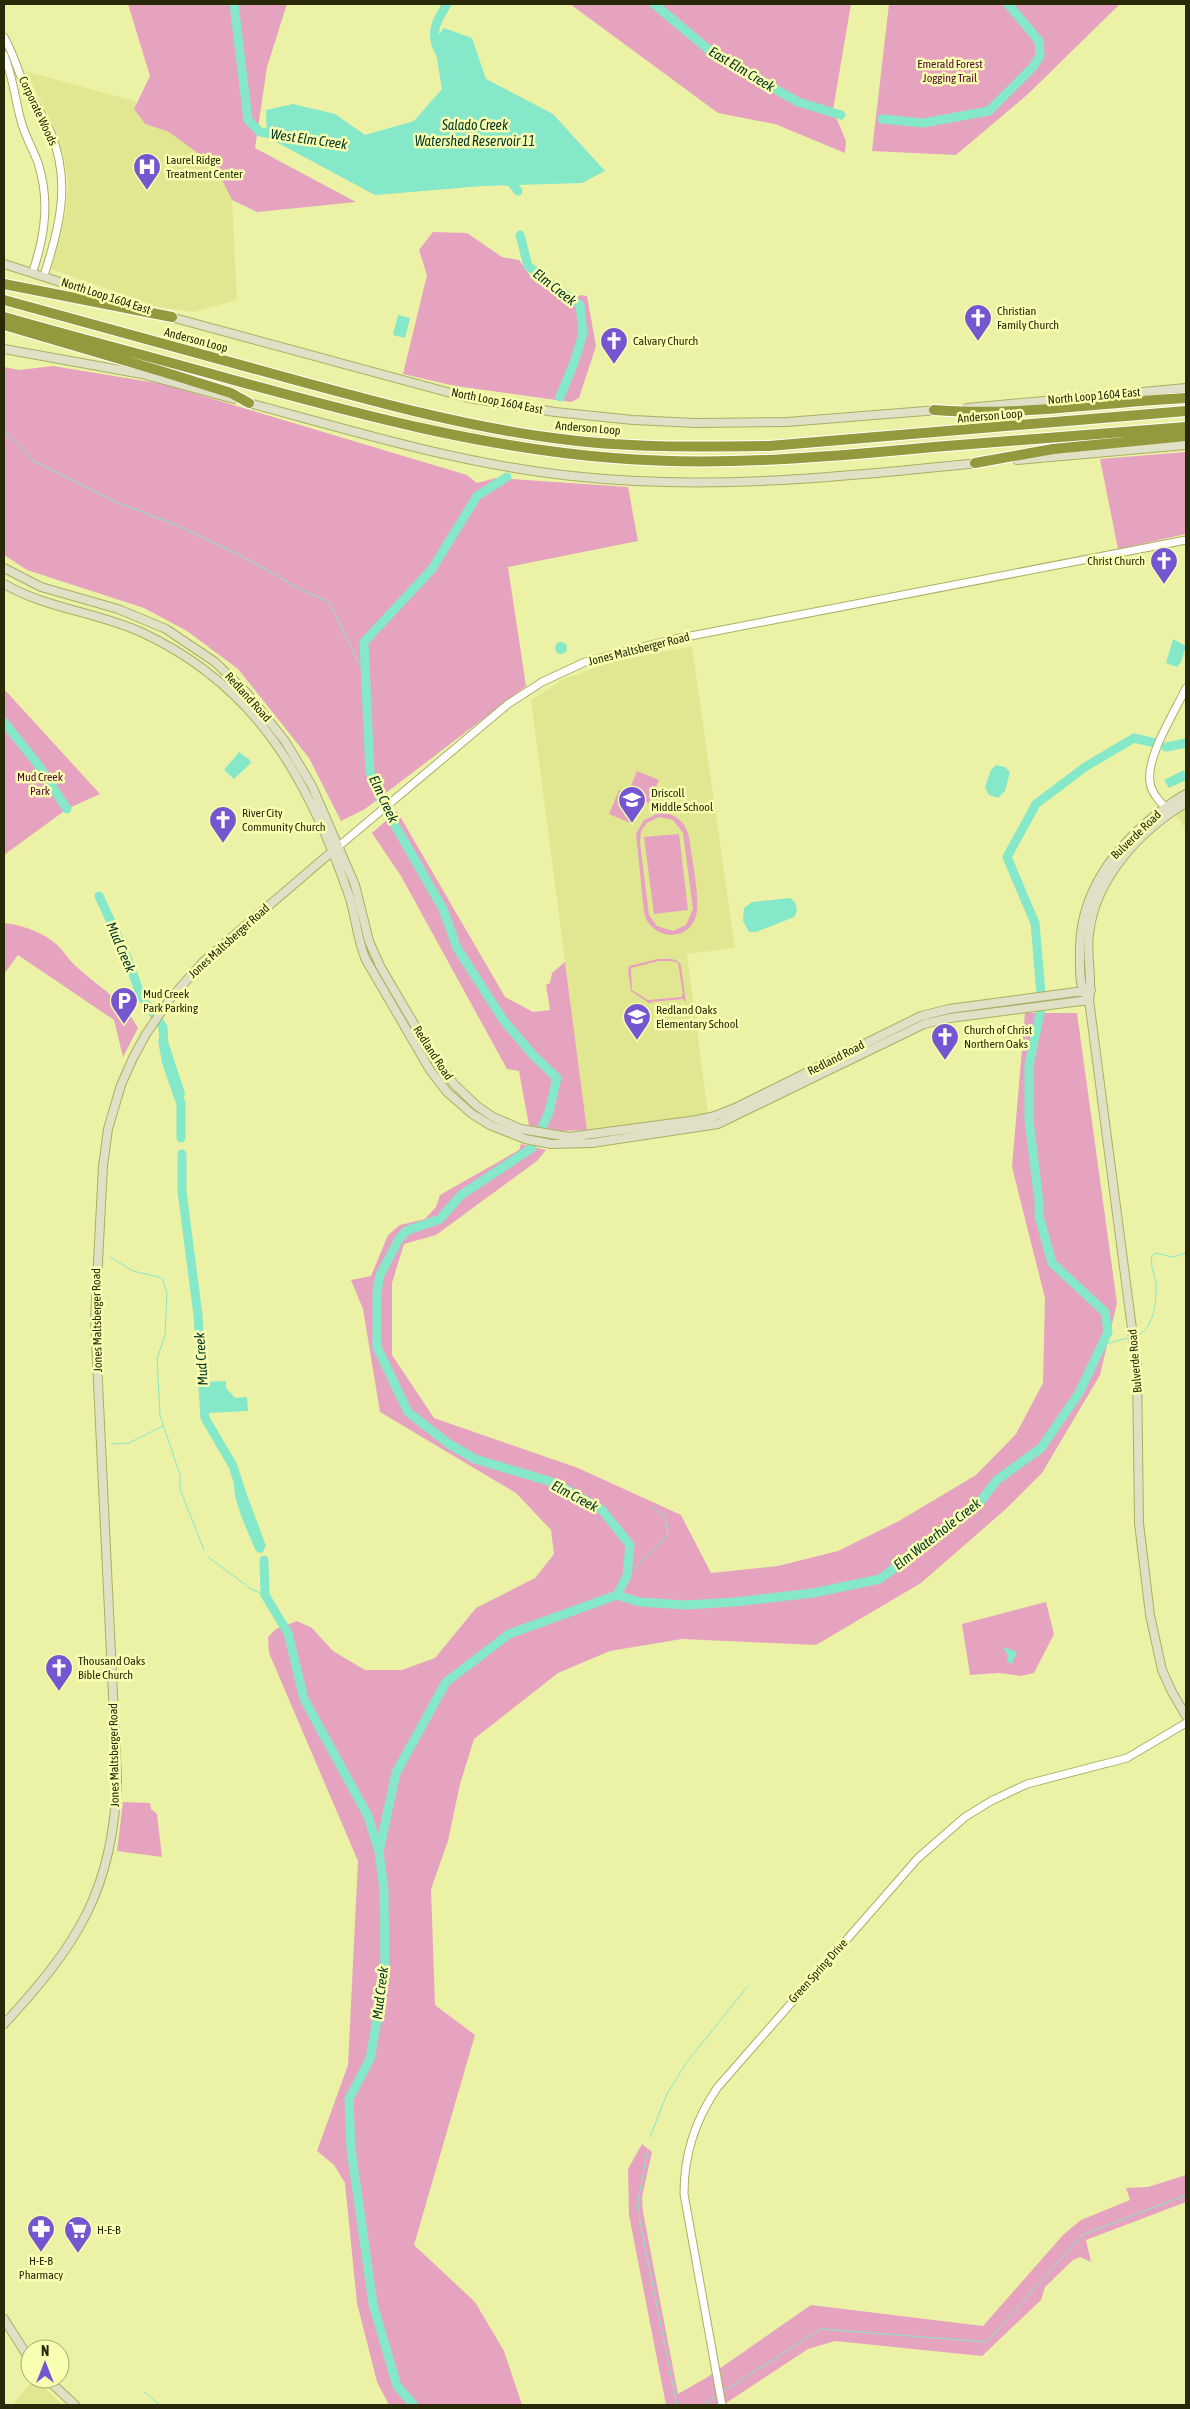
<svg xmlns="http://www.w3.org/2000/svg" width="1190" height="2409" font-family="'Asap Condensed',sans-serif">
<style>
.built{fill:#e1e791}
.green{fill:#e6a3c0;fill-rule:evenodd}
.water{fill:#85e8c9}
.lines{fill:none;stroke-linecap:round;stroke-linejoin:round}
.stream{stroke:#85e8c9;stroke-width:1}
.river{stroke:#85e8c9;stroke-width:9}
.tertiary-casing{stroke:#aaaf64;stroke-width:9}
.secondary-casing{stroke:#aaaf64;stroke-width:10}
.motorway-casing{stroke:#fff;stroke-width:12}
.tertiary{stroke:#fff;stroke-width:7}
.secondary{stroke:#dfe0c5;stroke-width:8}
.motorway{stroke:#95993d;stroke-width:10}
.labels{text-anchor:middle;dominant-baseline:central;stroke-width:5;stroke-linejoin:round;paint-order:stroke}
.park-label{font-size:12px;fill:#4e0831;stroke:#f9ffb1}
.street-label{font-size:12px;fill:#282909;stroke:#f9ffb1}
.poi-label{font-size:12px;fill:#282909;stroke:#f9ffb1;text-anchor:start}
.water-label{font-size:14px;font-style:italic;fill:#023226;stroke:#f9ffb1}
</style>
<rect width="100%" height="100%" fill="#ecf2a5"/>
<!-- built -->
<path class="built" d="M25,71L137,102L134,109L145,124L169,132L215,166L232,200L237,300L194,312L158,307L51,269L66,212L68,182L64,157L54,126Z
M692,646L735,948L687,954L708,1114L587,1130L531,700L564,679L611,662Z
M1186,807V830L1175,814Z
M34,2379H35L63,2405H12Z"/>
<!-- green -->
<path class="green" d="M128,4H287L267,67L255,148L356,202L257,212L232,200L215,166L169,132L145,124L134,109L150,76Z
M570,4H851L833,110L846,141L845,153L775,124L718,113Z
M889,4H1120L1028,94L956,155L872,151Z
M433,232L467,233L502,257L519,260L534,281L568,301L581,295L587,296L596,346L579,398L571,402L455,386L403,374L427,275L419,250Z
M53,366L163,384L467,475L477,483L496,478L628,487L638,541L508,567L526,686L365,809L341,821L309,758L238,669L187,631L144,608L27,570L4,555V367L19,370Z
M1186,452V534L1118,549L1100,459Z
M4,689L100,794L67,809L4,855Z
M637,771L659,780L649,803L641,800L630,823L609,814L619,790L628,793Z
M397,811L505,997L533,1012L550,1010L546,985L550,983L552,973L565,962L587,1130L562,1131L529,1126L519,1071L507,1069L401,876L372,833Z
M659,813C674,812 685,821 689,836C691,854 701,900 696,916C688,944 649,939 644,912L636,834L644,820ZM659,817L673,820L683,833L693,909L686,925L673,931L657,926L649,915L640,842L641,831L647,823Z
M679,834L688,910L654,914L644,837Z
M4,923C18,924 39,931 51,940C62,947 68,960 78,968C100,988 124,1001 138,1028L123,1057L114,1020L18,955L4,974Z
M658,959C666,959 676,957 681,965L686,1003L683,999L651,1002L650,1004L631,991L628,971L629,966ZM659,961H672L678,963L683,994L681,997L648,1000L632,990L631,968Z
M1025,1013H1077L1117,1303L1100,1375L1042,1473L1007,1508L921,1583L816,1645L682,1639L610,1651L558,1673L474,1739L460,1784L448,1841L431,1889L435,2005L475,2035L414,2245L475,2302L504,2351L522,2405H389L377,2382L357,2303L345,2183L334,2165L317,2151L348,2065L358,1861L269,1653L268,1637L276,1629L297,1621L312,1628L333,1651L365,1670H402L435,1658L476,1608L535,1578L554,1554L551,1530L516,1493L380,1412L363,1309L351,1280L371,1276L388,1235L400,1225L425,1219L436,1207L440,1195L519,1150L521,1144L546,1150L537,1161L436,1235L404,1244L392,1283V1355L434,1418L578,1468L681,1515L711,1573L778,1566L838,1551L899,1521L976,1475L1016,1434L1043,1383L1045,1298L1012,1167Z
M1046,1602L1054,1634L1034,1673L1021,1676L999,1673L970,1675L962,1624Z
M123,1802L150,1803L151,1809L157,1814L162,1857L117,1851Z
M642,2144L652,2152L642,2197L643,2212L678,2394L706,2378L811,2305L983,2326L1063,2235L1081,2220L1130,2200L1126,2188L1148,2187L1186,2175V2202L1086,2240L1091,2262L1080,2257L1073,2260L1045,2287L1041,2300L982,2356L835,2341L808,2349L723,2405H666L629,2215L628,2169Z"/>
<!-- water -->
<path class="water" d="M444,28L472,38L486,79L553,114L605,171L582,183L482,186L375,195L267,137L266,110L293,104L335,114L365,135L414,121L442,89L434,41Z
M398,315L410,318L405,338L393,335Z
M1173,639L1186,646L1181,662L1177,667L1166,663Z
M555 648a6 6 0 1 1 12 0a6 6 0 1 1-12 0Z
M239,752L250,760L251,763L234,779L224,770Z
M996,765L1005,767L1010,772L1005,791L998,798L989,795L985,787L991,770Z
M1184,770L1186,780L1169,788L1164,780Z
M790,898C797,902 799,911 794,917L756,932H749L743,921L744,908L752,902Z
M166,1035L185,1093L183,1102L175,1101L162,1063L158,1040Z
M226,1381V1388L235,1398L247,1397L248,1411L206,1413L204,1382Z
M240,1479L243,1484L266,1546L262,1553L257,1552L255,1549C249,1534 230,1495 235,1481Z
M1003,1647L1017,1652L1012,1664L1007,1662L1008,1656Z"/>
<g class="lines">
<!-- stream -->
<path class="stream" d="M4,430L33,461L113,501L169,522L238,554L298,588L329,602L366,678
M110,1257L133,1271L162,1278L167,1293L165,1336L157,1358L160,1415L180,1475V1489L204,1550
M1139,1335C1154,1327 1157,1300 1156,1283C1154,1273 1150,1266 1152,1256L1156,1253L1173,1257L1186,1253
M1101,1345L1128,1338
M111,1444L129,1443L163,1426
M208,1557L251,1589L265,1595
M627,1576L668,1535L665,1517L652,1507
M650,2137L667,2094L686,2063L747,1987
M648,2148L638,2201L640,2222L677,2405
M724,2391L821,2329L987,2342L1082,2235L1186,2195
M144,2392L160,2405
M703,2405L715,2397"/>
<!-- river -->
<path class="river" d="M234,4L248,120L260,132L278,135
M654,4L715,55L798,102L841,115
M439,51C429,33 437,20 447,4
M882,119L923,123L989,111L1032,68L1040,56L1039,41L1008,4
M506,176L518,191
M520,235L528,266L580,305L583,333L575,360L560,397
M507,477L477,496L432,569L364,642L370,772L381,801L443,909L457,948L504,1021L533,1055L557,1078L549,1112L543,1125
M4,722L39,766L67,809
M1166,747L1186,743
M99,896L125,952L141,996L163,1027L164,1048
M1041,993L1035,923L1007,857L1036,804L1085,767L1134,738L1155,743
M177,1092L181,1103V1138
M182,1154V1191L198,1315L205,1418L233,1466L241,1491
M1038,1194L1029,1120V1065L1041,1009
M264,1560L265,1595L288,1633L304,1699L368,1816L379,1852L384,1889L385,1976L370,2059L349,2099L351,2149L373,2304L397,2386L414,2405
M617,1595L639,1602L685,1605L735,1602L813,1593L880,1579L977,1506L997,1480L1041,1448L1079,1393L1108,1332L1105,1312L1052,1263L1039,1216V1198
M379,1852L396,1773L446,1682L509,1634L617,1595L627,1576L630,1545L602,1510L555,1483L475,1459L449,1444L408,1412L377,1347V1292L380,1275L399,1239L406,1231L440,1219L461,1195L532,1148"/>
<defs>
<path id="tertiary" d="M4,37C14,54 18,73 27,90C35,104 45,118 51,133C71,182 60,227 44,275
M4,55C13,76 15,99 21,121C25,136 33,149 38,163C50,200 45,235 33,271
M1169,811C1161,803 1151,793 1150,782C1146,756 1175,712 1186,688
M339,846L508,704L542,682L585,662L670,640L1186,540
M722,2405L684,2194C684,2154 695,2121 717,2088L918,1858L965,1817L991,1801L1027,1784L1127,1758L1186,1723"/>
<path id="secondary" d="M4,264L135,306
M167,316L469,398L555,412L633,420L696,423L787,422L938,410
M4,349L142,374L234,399
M245,402C353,431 460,464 572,476C707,491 844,477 978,463
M967,408L1186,388
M1017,460L1186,445
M4,568L41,587L118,609L166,629L215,662L247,693L285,741L312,786L355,885L369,941L380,966L434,1058L454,1084L477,1106L493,1117L521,1129L569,1137L697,1120L715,1116L735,1108L921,1016L949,1009L1091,990
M4,584C47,609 98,612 143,633C256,686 307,777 347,890C356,913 356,937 366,960L430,1070L447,1092L472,1114L490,1125L525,1139L551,1144L592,1143L718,1124L924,1024L950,1018L1089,1000
M1186,803C1140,830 1095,879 1089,934C1086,956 1093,978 1089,1000L1137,1367L1139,1523L1150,1615L1162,1670L1172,1692L1186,1716
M1085,994C1079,984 1080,967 1080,956C1078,901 1106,858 1146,823C1159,812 1171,802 1186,794
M4,2024C77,1945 114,1890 117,1778L95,1320L103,1166L108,1129L121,1085L133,1058L146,1034L170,999L203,962L335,849
M4,2319L30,2360
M47,2379L75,2405"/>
<path id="motorway" d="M4,284L172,317
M4,300C99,326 194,352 288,378C376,402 463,426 553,438C624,448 698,447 769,446L1186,411
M4,317C81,339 159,359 237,381C361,415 485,448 614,458C721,467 828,457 934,447C1018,440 1102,433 1186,427
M4,325L164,372L231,393L249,403
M934,410C1018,417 1103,402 1186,398
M975,463L1053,449L1186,436"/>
</defs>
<!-- tertiary casing -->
<use href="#tertiary" class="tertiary-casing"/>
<!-- secondary casing -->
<use href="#secondary" class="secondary-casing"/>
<!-- motorway casing -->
<use href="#motorway" class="motorway-casing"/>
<!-- tertiary -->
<use href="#tertiary" class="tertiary"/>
<!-- secondary -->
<use href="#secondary" class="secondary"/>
<!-- motorway -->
<use href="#motorway" class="motorway"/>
</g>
<!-- icons -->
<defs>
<symbol id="hospital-pin" viewBox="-11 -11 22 30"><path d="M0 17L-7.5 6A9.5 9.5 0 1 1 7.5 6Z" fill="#7656d0" stroke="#f9ffb1"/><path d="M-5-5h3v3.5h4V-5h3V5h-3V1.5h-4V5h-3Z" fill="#fff"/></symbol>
<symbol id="church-pin" viewBox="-11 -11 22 30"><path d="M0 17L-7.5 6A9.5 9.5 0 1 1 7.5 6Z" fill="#7656d0" stroke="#f9ffb1"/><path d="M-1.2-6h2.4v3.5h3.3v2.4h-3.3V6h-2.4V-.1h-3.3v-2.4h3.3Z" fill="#fff"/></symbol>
<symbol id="school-pin" viewBox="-11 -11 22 30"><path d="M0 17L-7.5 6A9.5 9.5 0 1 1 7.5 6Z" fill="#7656d0" stroke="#f9ffb1"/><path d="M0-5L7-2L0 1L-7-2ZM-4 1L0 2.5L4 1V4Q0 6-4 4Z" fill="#fff"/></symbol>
<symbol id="parking-pin" viewBox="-11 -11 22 30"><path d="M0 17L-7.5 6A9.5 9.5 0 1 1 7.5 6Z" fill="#7656d0" stroke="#f9ffb1"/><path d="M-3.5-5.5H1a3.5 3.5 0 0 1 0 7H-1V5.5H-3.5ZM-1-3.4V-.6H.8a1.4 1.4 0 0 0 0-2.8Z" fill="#fff"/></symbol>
<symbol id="pharmacy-pin" viewBox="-11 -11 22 30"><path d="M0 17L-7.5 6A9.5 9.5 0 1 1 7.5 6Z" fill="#7656d0" stroke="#f9ffb1"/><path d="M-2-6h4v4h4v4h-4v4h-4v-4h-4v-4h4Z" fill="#fff"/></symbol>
<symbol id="supermarket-pin" viewBox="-11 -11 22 30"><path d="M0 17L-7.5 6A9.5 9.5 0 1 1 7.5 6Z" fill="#7656d0" stroke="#f9ffb1"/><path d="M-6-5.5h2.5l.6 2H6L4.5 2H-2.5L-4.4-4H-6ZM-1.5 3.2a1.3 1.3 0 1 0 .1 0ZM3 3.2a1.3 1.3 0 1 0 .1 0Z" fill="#fff"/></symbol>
</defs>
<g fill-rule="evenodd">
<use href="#hospital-pin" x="131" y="151" width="32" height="43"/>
<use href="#church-pin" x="962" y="302" width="32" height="43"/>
<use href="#church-pin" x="598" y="325" width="32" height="43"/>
<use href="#church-pin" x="1148" y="545" width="32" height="43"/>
<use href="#school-pin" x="616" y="784" width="32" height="43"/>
<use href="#church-pin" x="207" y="804" width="32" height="43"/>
<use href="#parking-pin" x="108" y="985" width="32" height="43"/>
<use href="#school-pin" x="621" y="1001" width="32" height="43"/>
<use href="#church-pin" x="929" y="1021" width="32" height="43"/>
<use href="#church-pin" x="43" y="1652" width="32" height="43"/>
<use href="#pharmacy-pin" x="25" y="2213" width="32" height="43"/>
<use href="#supermarket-pin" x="62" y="2214" width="32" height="43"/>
</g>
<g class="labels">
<!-- park labels -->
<g class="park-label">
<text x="950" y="64">Emerald Forest<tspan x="950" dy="14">Jogging Trail</tspan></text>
<text x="40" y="777">Mud Creek<tspan x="40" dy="14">Park</tspan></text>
</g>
<!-- street labels -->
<g class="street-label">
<text transform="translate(38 111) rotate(65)">Corporate Woods</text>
<text transform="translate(106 296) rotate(18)">North Loop 1604 East</text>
<text transform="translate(196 340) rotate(15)">Anderson Loop</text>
<text transform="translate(1094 396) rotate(-5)">North Loop 1604 East</text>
<text transform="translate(497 401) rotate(11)">North Loop 1604 East</text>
<text transform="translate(990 416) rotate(-5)">Anderson Loop</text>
<text transform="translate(588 428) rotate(5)">Anderson Loop</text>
<text transform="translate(639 649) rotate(-14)">Jones Maltsberger Road</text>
<text transform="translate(248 697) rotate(48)">Redland Road</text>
<text transform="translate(1136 835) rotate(-44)">Bulverde Road</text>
<text transform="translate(229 941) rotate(-42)">Jones Maltsberger Road</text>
<text transform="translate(433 1053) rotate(57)">Redland Road</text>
<text transform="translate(836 1058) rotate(-27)">Redland Road</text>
<text transform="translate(97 1320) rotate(-91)">Jones Maltsberger Road</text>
<text transform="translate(1135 1361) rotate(-95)">Bulverde Road</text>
<text transform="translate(114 1755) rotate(-91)">Jones Maltsberger Road</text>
<text transform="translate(818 1971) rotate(-48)">Green Spring Drive</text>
</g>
<!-- poi labels -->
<g class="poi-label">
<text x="166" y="160">Laurel Ridge<tspan x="166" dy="14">Treatment Center</tspan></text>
<text x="997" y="311">Christian<tspan x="997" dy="14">Family Church</tspan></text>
<text x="633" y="341">Calvary Church</text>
<text x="1145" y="561" text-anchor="end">Christ Church</text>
<text x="651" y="793">Driscoll<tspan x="651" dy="14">Middle School</tspan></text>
<text x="242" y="813">River City<tspan x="242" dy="14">Community Church</tspan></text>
<text x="143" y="994">Mud Creek<tspan x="143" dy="14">Park Parking</tspan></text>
<text x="656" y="1010">Redland Oaks<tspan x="656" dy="14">Elementary School</tspan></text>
<text x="964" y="1030">Church of Christ<tspan x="964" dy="14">Northern Oaks</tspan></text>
<text x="78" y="1661">Thousand Oaks<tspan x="78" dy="14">Bible Church</tspan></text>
<text x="97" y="2230">H-E-B</text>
<text x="41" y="2261" text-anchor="middle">H-E-B<tspan x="41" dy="14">Pharmacy</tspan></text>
</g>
<!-- water labels -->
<g class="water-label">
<text transform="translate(742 69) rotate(31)">East Elm Creek</text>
<text x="475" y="125">Salado Creek<tspan x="475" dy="16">Watershed Reservoir 11</tspan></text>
<text transform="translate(309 139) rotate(8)">West Elm Creek</text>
<text transform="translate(555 287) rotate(38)">Elm Creek</text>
<text transform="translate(384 799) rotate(65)">Elm Creek</text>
<text transform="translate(121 947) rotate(67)">Mud Creek</text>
<text transform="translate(201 1359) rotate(-94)">Mud Creek</text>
<text transform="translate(575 1496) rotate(28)">Elm Creek</text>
<text transform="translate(937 1534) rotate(-38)">Elm Waterhole Creek</text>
<text transform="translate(380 1993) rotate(-83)">Mud Creek</text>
</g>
</g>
<!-- border -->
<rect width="1190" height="2409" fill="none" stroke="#282909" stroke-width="10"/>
<!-- north arrow -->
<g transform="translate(45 2364)"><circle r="24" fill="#f9ffb1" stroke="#a5a96e"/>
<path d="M0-4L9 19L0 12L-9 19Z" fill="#7656d0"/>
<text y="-8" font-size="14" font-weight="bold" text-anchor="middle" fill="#282909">N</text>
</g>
</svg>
